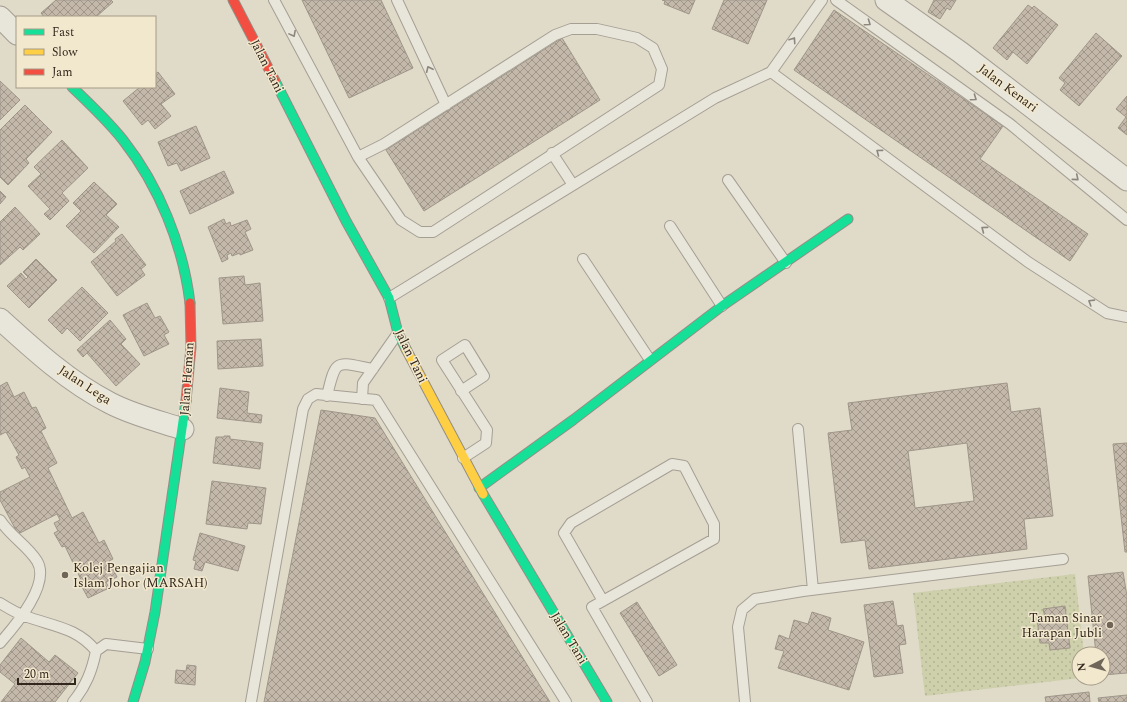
<svg xmlns="http://www.w3.org/2000/svg" width="1127" height="702" font-family="Spectral,serif">
<style>
.grass{fill:url(#grass-dots)}
.building{fill:url(#building-cross-hatch);stroke:#9f9689;fill-rule:evenodd}
.lines{fill:none;stroke-linecap:round;stroke-linejoin:round}
.lane-casing{stroke:#a59f93;stroke-width:12}
.street-casing{stroke:#a59f93;stroke-width:23}
.fast-casing{stroke:#948e83;stroke-width:11}
.slow-casing{stroke:#948e83;stroke-width:11}
.jam-casing{stroke:#948e83;stroke-width:11}
.lane{stroke:#e8e5db;stroke-width:10}
.street{stroke:#e8e5db;stroke-width:21}
.fast{stroke:#16e098;stroke-width:9}
.slow{stroke:#ffcf43;stroke-width:9}
.jam{stroke:#f24e42;stroke-width:9}
.oneway{stroke:#8d867c}
.poi-dot{fill:#6f6659;stroke:#f2e8ce;stroke-width:1.5}
.labels{text-anchor:middle;dominant-baseline:central;stroke-width:3;stroke-linejoin:round;paint-order:stroke}
.street-label{font-size:13px;fill:#32271c;stroke:#f2e8ce}
.poi-label{font-size:13px;fill:#32271c;stroke:#f2e8ce;text-anchor:start}
</style>
<defs>
<pattern id="grass-dots" width="8" height="8" patternUnits="userSpaceOnUse"><rect width="8" height="8" fill="#ced0ac"/><path d="M2 2h.1M6 6h.1" fill="none" stroke="#b1b393" stroke-width="1.8" stroke-linecap="round"/></pattern>
<pattern id="building-cross-hatch" width="8" height="8" patternUnits="userSpaceOnUse"><rect width="8" height="8" fill="#c3b8aa"/><path d="M0 0l8 8M0 8l8-8" fill="none" stroke="#9f968a"/></pattern>
</defs>
<rect width="100%" height="100%" fill="#e0dac9"/>
<!-- grass -->
<path class="grass" d="M1075,574L1084,654H1079L1080,678L925,696L913,593Z"/>
<!-- building -->
<path class="building" d="M56,0H111L113,2L96,17H44L41,13Z
M302,0H381L413,68L349,98Z
M662,0H695L689,14L664,4L665,1Z
M724,0H767L748,44L712,29Z
M934,0H956L950,10L947,8L940,19L928,12Z
M1028,5L1032,8L1034,6L1058,25L1027,64L1013,52L1007,60L993,48Z
M834,10L1003,126L980,159L1088,234L1070,261L794,70Z
M1096,33L1122,56L1079,106L1060,90L1065,83L1059,78Z
M562,38L600,100L424,211L386,150Z
M158,72L175,94L161,104L171,116L155,129L148,120L142,125L123,101L140,87H155V74Z
M0,81L20,100L0,120Z
M1127,96V135L1118,128L1126,117L1116,109Z
M25,105L52,132L26,159L29,163L8,185L0,177V130Z
M196,126L210,158L181,171L177,163L168,166L158,142Z
M62,140L88,168L62,193L69,201L50,220L44,214L50,209L28,186L41,174L34,167Z
M224,171L234,193L190,214L180,191Z
M94,182L117,204L106,215L119,227L94,253L66,226L81,211L73,203Z
M0,191L6,197L0,204Z
M15,207L40,234L23,250L20,247L0,265V222Z
M224,219L226,224L230,222L231,226L247,220L251,229L245,232L253,250L240,255V253L232,256L231,253L227,255L228,259L222,262L208,227Z
M122,234L146,265L141,269L145,275L117,296L91,262L116,241L115,239Z
M36,259L57,280L29,308L7,286L21,273L26,279L28,277L23,272Z
M244,276L245,285L260,283L263,321L223,324L219,278Z
M82,287L108,313L80,341L67,328L62,334L48,320Z
M147,303L155,318L160,316L169,332L164,335L169,344L144,356L123,315Z
M110,320L126,339L121,344L140,364L116,386L87,353L83,357L77,350Z
M261,339L263,366L218,369L217,341Z
M7,382L14,397L24,392L32,408L36,407L46,428L41,431L57,463L48,468L72,518L83,512L99,543L104,540L113,559L109,561L117,577L106,582L109,588L88,598L82,587L84,586L65,546L62,547L54,533L58,531L54,523L60,520L57,514L18,534L0,500V492L30,477L25,467L22,469L16,457L19,455L6,432L0,435V386Z
M1007,383L1011,412L1040,408L1053,516L1024,519L1027,549L869,569L865,540L841,543L828,433L852,430L848,403ZM967,443L974,501L915,508L908,451Z
M220,388L249,392L247,413L262,415L261,423L217,418Z
M321,410L375,418L550,702H264Z
M224,436H230V439L263,443L260,469L213,463L216,437H224Z
M1127,443V552H1125L1113,444Z
M212,481L266,488L261,524L248,523L247,529L206,524Z
M200,533L245,546L238,571L205,562L202,571L194,569L196,561L193,560Z
M1123,572L1127,596V673L1103,675V654H1096L1088,576Z
M893,601L897,626L903,625L906,644L899,645L903,673L874,677L864,605Z
M637,602L677,665L659,676L620,613Z
M1065,606L1070,648L1050,650L1049,643H1040L1037,618L1045,617L1043,609Z
M812,612L831,618L828,630L864,642L849,690L778,668L784,651L775,649L779,635L789,639L794,620L808,624Z
M21,638L49,662L55,655L78,673L55,702H1L15,684L0,672V665Z
M187,665L196,666L195,685L175,683L176,670L186,671Z
M1089,692L1090,702H1046L1045,697Z
M1127,695V702H1099L1098,698Z"/>
<g class="lines">
<defs>
<path id="lane" d="M274,0L358,157
M397,0L446,105
M836,0L1010,124L1127,220
M571,29H597L637,38L653,48L662,69L659,85L433,232H420L401,220L358,157L384,144L555,35Z
M771,72L1028,262L1107,313L1127,317
M552,153L573,185
M728,180L786,263
M670,226L722,306
M583,259L650,360
M389,298L715,98L771,72L822,0
M461,391L484,376L465,345L442,360L487,430L486,443L463,458
M327,396C336,357 336,362 373,369
M362,399L363,383L398,333
M798,429L813,590
M0,520C10,536 27,545 37,561C51,584 15,626 0,643
M603,601L564,533L571,523L672,464L684,466L714,524V539L592,607L647,702
M0,603C8,608 16,613 25,616C51,626 77,627 96,651C92,671 86,686 73,702
M96,651L106,644L148,649
M251,702L303,409L308,399L316,394L376,400L566,702
M745,702L738,627L742,610L755,599L803,591L1063,559"/>
<path id="street" d="M886,0L960,52L1127,180
M0,17L17,34
M0,319C34,350 69,382 110,403C133,415 158,421 183,429"/>
<path id="fast" d="M275,81L346,221L389,298L398,333L406,349
M72,87C90,104 108,121 123,140C159,186 183,245 190,303
M479,488L573,420L722,306L848,219
M483,494L607,702
M133,702L145,662L155,612L186,401"/>
<path id="slow" d="M406,349L483,494"/>
<path id="jam" d="M233,0L275,81
M186,401L191,347L190,303"/>
</defs>
<!-- lane casing -->
<use href="#lane" class="lane-casing"/>
<!-- street casing -->
<use href="#street" class="street-casing"/>
<!-- fast casing -->
<use href="#fast" class="fast-casing"/>
<!-- slow casing -->
<use href="#slow" class="slow-casing"/>
<!-- jam casing -->
<use href="#jam" class="jam-casing"/>
<!-- lane -->
<use href="#lane" class="lane"/>
<!-- street -->
<use href="#street" class="street"/>
<!-- fast -->
<use href="#fast" class="fast"/>
<!-- slow -->
<use href="#slow" class="slow"/>
<!-- jam -->
<use href="#jam" class="jam"/>
</g>
<!-- one-way arrows -->
<defs><path id="oneway-chevron" d="M-2-3.5L2.5 0L-2 3.5" fill="none" stroke-width="1.6" stroke-linecap="round" stroke-linejoin="round"/></defs>
<g class="oneway">
<use href="#oneway-chevron" transform="translate(868 23) rotate(35)"/>
<use href="#oneway-chevron" transform="translate(293 34) rotate(62)"/>
<use href="#oneway-chevron" transform="translate(793 40) rotate(-56)"/>
<use href="#oneway-chevron" transform="translate(429 69) rotate(-115)"/>
<use href="#oneway-chevron" transform="translate(974 98) rotate(35)"/>
<use href="#oneway-chevron" transform="translate(879 152) rotate(-143)"/>
<use href="#oneway-chevron" transform="translate(1076 178) rotate(40)"/>
<use href="#oneway-chevron" transform="translate(984 229) rotate(-143)"/>
<use href="#oneway-chevron" transform="translate(1091 302) rotate(-148)"/>
</g>
<!-- markers -->
<g class="poi-dot">
<circle cx="65" cy="575" r="4"/>
<circle cx="1110" cy="625" r="4"/>
</g>
<g class="labels">
<!-- street labels -->
<g class="street-label">
<text transform="translate(267 66) rotate(63)">Jalan Tani</text>
<text transform="translate(1008 88) rotate(37)">Jalan Kenari</text>
<text transform="translate(411 356) rotate(64)">Jalan Tani</text>
<text transform="translate(187 379) rotate(-86)">Jalan Heman</text>
<text transform="translate(85 385) rotate(33)">Jalan Lega</text>
<text transform="translate(569 638) rotate(59)">Jalan Tani</text>
</g>
<!-- poi labels -->
<g class="poi-label">
<text x="73" y="568">Kolej Pengajian<tspan x="73" dy="15">Islam Johor (MARSAH)</tspan></text>
<text x="1102" y="618" text-anchor="end">Taman Sinar<tspan x="1102" dy="15">Harapan Jubli</tspan></text>
</g>
</g>
<!-- legend -->
<rect x="16" y="16" width="140" height="72" fill="#f2e8ce" stroke="#a59b87"/>
<rect x="24" y="29" width="20" height="6" fill="#16e098" stroke="#a59b87"/>
<text x="52" y="36" font-size="12" fill="#32271c">Fast</text>
<rect x="24" y="49" width="20" height="6" fill="#ffcf43" stroke="#a59b87"/>
<text x="52" y="56" font-size="12" fill="#32271c">Slow</text>
<rect x="24" y="69" width="20" height="6" fill="#f24e42" stroke="#a59b87"/>
<text x="52" y="76" font-size="12" fill="#32271c">Jam</text>
<!-- north arrow -->
<g transform="translate(1091 666) rotate(264)"><circle r="19" fill="#f2e8ce" stroke="#a59b87"/>
<path d="M0-3L7 15L0 10L-7 15Z" fill="#6f6659"/>
<text y="-6" font-size="11" font-weight="bold" text-anchor="middle" fill="#32271c">N</text>
</g>
<!-- scale -->
<path d="M18 678v6h57v-6" fill="none" stroke="#32271c" stroke-width="2"/>
<text x="24" y="678" font-size="12" fill="#32271c" stroke="#f2e8ce" stroke-width="3" paint-order="stroke">20 m</text>
</svg>
